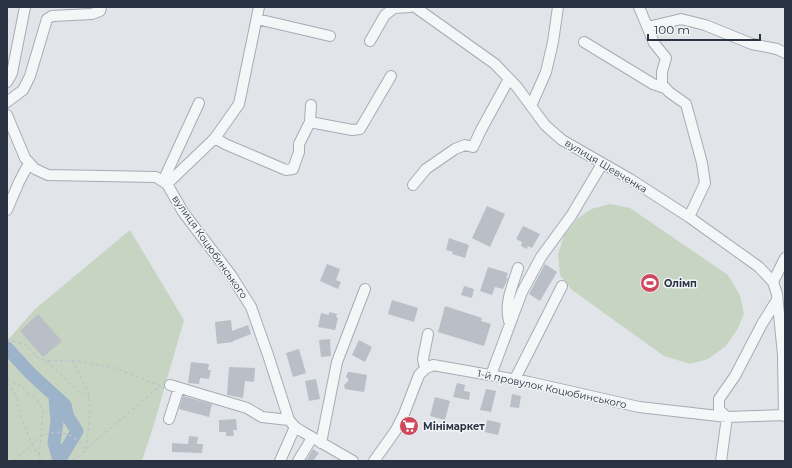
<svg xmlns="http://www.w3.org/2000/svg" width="792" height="468" font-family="Montserrat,sans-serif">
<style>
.green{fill:#c7d4c2}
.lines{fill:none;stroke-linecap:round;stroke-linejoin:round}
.river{stroke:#9db3ca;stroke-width:13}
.building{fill:#b9bec7}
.minor-casing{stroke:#a6acb4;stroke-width:12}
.path{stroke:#bfc3c9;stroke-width:1.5;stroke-dasharray:3 3;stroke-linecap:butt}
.minor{stroke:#f4f6f8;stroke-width:10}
.labels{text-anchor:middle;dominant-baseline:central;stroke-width:3;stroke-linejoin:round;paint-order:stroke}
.street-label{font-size:10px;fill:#2a3342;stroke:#f1f4f7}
.poi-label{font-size:10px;font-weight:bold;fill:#2a3342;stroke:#f1f4f7;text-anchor:start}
</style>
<rect width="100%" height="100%" fill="#e1e5ea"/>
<!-- green -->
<path class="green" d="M610,204L630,208L728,275L740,295L744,314L737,330L726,346L708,359L690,364L664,356L572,290L560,275L558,254L564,236L577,219L591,209Z
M130,230L184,320L155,421L142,461H7V341L34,310Z"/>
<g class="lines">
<!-- river -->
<path class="river" d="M7,348L31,374L65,405L68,417L77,431L59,461
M55,397L57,422L54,443L59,460"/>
</g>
<!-- building -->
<path class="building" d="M487,206L505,214L490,247L472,238Z
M523,226L540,234L532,248L528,246L527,249L521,246L522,242L516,239Z
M449,238L469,245L465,258L452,254L453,252L446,250Z
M327,264L340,269L336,280L341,282L338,289L320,281Z
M545,264L557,272L540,301L529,294Z
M488,267L508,273L506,278H508L503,289L495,287L492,295L480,291Z
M464,286L474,289L472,298L461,295Z
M392,300L418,308L414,322L388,314Z
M445,306L482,318L481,321L491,324L484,346L438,332Z
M329,312L337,314L336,317L338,318L335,330L318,327L321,313L329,315Z
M38,314L62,341L43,357L20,331Z
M231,320L232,331L248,325L251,334L233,341V342L217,344L215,322Z
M330,339L331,356L321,357L319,340Z
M359,340L372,347L365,362L352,355Z
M299,349L306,373L293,377L286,353Z
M191,362L209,364L208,370H211L209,379L200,378L199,384L188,383Z
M229,367L255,368L254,382L245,381L243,398L227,395Z
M348,372H350L367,375L364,392L345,389L344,385L349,380L346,377Z
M316,379L320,399L309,401L305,381Z
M457,383L465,385L464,391L470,392L469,400L453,397Z
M486,389L496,391L491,412L480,410Z
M512,394L521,396L519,408L510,407Z
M183,396L212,404L209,417L179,409Z
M435,397L450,401L445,420L430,416Z
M236,419L237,430H233L234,436H226V432H219V420Z
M487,420L501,423L498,435L485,432Z
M189,436L198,437L197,444H203L202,453L172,452V443L188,444Z
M313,449L319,453L313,461H306Z"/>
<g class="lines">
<defs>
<path id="minor" d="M415,7L495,64L517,87L545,125L562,140L630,179L689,217L759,267L773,282L777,294L783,355L784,416
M639,7L654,43L666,58L662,72V84L669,92L686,104L702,163L705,183L689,217
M257,19L330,36
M648,27L681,19L705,25L752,44L777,49L785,53
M370,41L385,15L394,8L410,7
M584,42L653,84L665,88
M7,82L12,73L25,7
M7,102L23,90L30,76L47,19L52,16L92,14L100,11L101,7
M531,106L546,72L553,42L558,7
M7,115L25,158L35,169L48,175L156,177L167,184L183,212L231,275L251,307L268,355L289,420L295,427L303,432L353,461
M310,122L352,130L360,129L391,76
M215,138L225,144L286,170L293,169L299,152V144L310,122L311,105
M163,181L199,103
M167,184L215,138L239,104L259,7
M413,185L426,169L455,149L465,145L473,147L481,130L509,79
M7,210L19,182L29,163
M773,282L785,258
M509,321C504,303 513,285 518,268
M425,369L423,359L428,334
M491,375L522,292L541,257L571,216L602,164
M515,379L562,286
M170,385L247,408L262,417L289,420
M169,419L179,388
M321,443L337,362L365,289
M280,461L295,427
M298,461L312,438
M374,461L396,430L404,414L419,375L425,369L433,365L529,382L639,407L727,417L785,415
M721,461L727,417L719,410V399L735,376L762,324L777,300"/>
</defs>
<!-- minor casing -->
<use href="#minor" class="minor-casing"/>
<!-- path -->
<path class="path" d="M7,339L26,345L38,358L47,361L72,360L115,368L160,386
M72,360L88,392C92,410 88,431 86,450
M47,361L76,389L89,397
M7,380L21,386L38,401L43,411L41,436L32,445L13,461
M7,383L15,393L20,414L32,445L43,461
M39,461L41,436C60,428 73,433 86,450
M67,461L80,456L93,443L160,386"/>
<!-- minor -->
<use href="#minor" class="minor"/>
</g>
<!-- icons -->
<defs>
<symbol id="stadium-disc" viewBox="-11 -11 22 22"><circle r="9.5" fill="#ce475c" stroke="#f1f4f7"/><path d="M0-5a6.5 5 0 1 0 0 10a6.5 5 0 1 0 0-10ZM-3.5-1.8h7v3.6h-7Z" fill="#fff"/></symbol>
<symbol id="supermarket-disc" viewBox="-11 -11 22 22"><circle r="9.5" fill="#ce475c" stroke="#f1f4f7"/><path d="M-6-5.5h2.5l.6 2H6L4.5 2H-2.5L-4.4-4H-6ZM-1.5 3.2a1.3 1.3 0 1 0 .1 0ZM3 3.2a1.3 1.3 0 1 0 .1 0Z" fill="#fff"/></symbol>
</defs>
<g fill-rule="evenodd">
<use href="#stadium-disc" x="639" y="272" width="22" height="22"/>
<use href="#supermarket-disc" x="398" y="415" width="22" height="22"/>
</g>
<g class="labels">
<!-- street labels -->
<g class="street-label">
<text transform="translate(606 166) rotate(31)">вулиця Шевченка</text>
<text transform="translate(210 247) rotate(55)">вулиця Коцюбинського</text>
<text transform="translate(552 389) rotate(12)">1-й провулок Коцюбинського</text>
</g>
<!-- poi labels -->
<g class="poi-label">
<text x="664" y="283">Олімп</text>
<text x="423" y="426">Мінімаркет</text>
</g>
</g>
<!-- border -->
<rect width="792" height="468" fill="none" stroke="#2a3342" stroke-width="16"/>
<!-- scale -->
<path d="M648 34v6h112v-6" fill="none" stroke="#2a3342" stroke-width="2"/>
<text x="654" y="34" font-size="12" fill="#2a3342" stroke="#f1f4f7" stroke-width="3" paint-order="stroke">100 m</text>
</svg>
